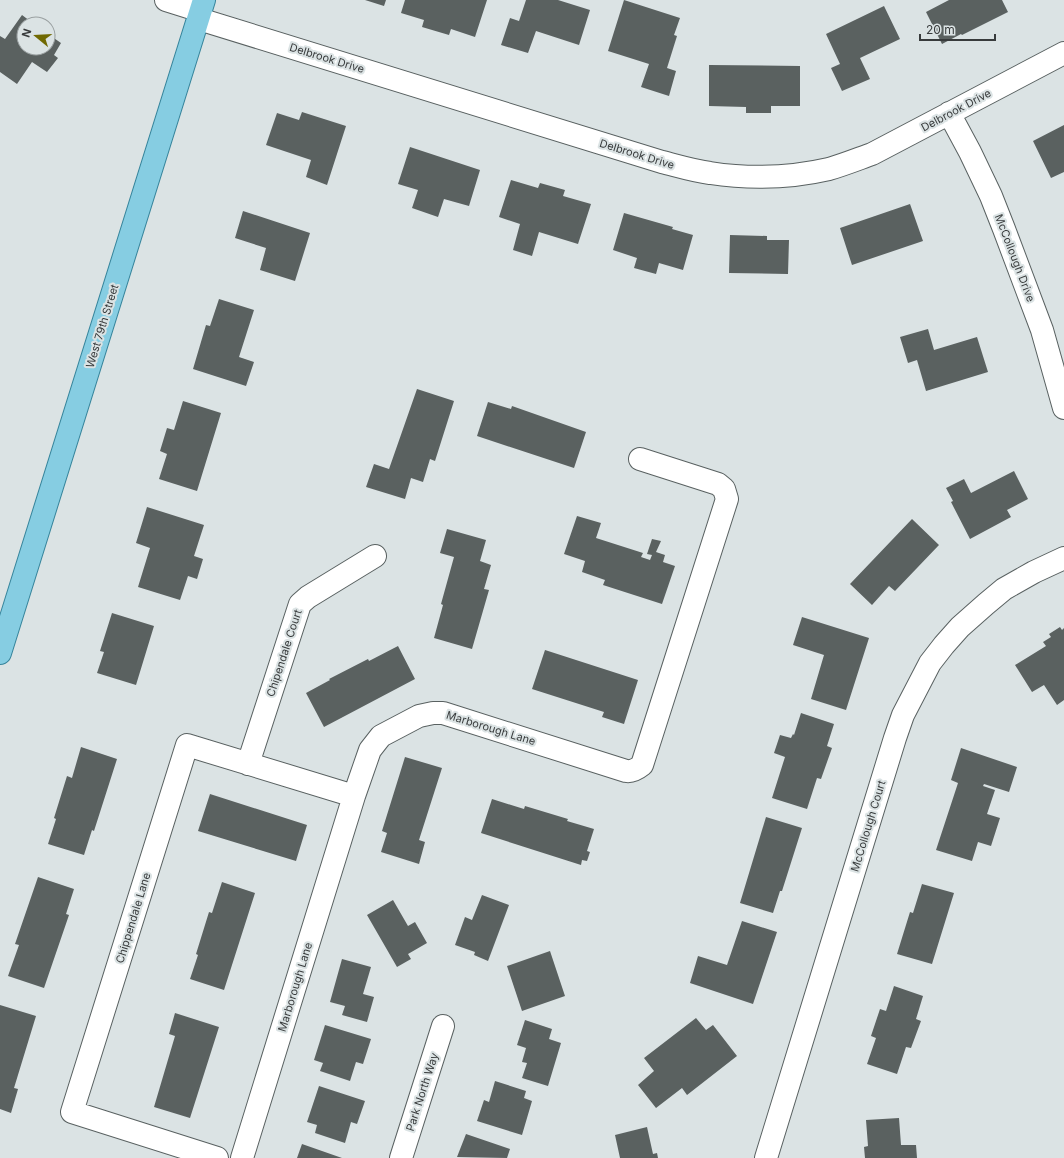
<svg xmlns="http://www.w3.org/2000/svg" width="1064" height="1158" font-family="Inter,sans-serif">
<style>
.building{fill:#5a6160}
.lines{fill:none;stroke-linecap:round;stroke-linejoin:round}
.minor-casing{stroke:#596161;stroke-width:24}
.major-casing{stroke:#36849b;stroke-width:24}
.minor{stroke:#fff;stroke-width:22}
.major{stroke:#86cde2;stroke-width:22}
.labels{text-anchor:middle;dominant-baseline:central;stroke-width:4;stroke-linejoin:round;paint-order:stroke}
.street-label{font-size:11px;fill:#383b3c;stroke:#dbe3e4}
</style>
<rect width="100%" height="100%" fill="#dbe3e4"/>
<!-- building -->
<path class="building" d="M365,0H386L384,6Z
M405,0H487L475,37L451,29L449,35L422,27L424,20L401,13Z
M526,0H558L590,10L579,45L536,31L528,53L501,45L510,18L519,21Z
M624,0L680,18L674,35L677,36L667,68L676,71L669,96L641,87L649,64L608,51Z
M949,0H1002L1008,12L962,35L961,34L942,44L926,12Z
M884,6L900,39L860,58L870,79L842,91L831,68L840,64L826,34Z
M22,15L34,24H24V48H48V34L61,43L54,55L58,58L47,72L32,62L17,84L0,72V36L5,39Z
M709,65L800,66V106H771V113H746V107L709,106Z
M302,112L346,126L327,185L306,177L311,160L266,145L277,113L299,120Z
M1064,125V172L1051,178L1033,141Z
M410,147L480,170L469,206L444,199L438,217L412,208L418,190L398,184Z
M511,180L538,188L540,183L565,190L563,196L591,204L578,244L539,232L532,256L513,250L520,224L499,217Z
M910,204L923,241L852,265L840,228Z
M243,211L310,233L295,281L260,270L266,248L235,238Z
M624,213L673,227L672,229L693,235L683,270L659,263L656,274L634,268L637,258L613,250Z
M730,235L767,236V240H789L788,274L729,273Z
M219,299L254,310L239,357L254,362L246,386L193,369L206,325L210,326Z
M928,329L934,350L977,337L988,372L926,391L917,360L908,363L900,337Z
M417,389L454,401L435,461L430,459L423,482L411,478L405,499L366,487L374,464L389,469Z
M183,401L221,413L197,491L159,479L167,454L160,451L167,428L174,430Z
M488,402L511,409L512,406L586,432L574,468L477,436Z
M1014,471L1028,499L1007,510L1011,517L970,539L951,502L953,501L946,488L964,479L971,493Z
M147,507L204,525L194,556L203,559L197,579L188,576L180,600L138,587L150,548L136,543Z
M577,516L601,523L596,538L643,553L641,557L650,560L652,555L647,554L652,539L661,541L656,552L665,555L663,562L675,566L662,604L603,585L605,580L582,572L585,561L564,554Z
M912,519L939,545L895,591L889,586L872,605L850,584Z
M447,529L486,540L480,561L491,565L484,589L489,590L472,649L434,638L443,605L441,604L454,557L440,553Z
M112,613L154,626L136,685L97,673L104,652L100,651Z
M802,617L869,638L846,710L811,699L824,655L793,645Z
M1060,627L1062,630L1064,628V700L1057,705L1044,685L1032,692L1015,665L1046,646L1043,642L1051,637L1049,634Z
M398,646L415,679L324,727L306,693L330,680L329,679L368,659L369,661Z
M545,650L638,680L624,724L602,717L604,712L532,689Z
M801,713L834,724L827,746L832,748L821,779L817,778L807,809L772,798L785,757L774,753L780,735L791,738L793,734L794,735Z
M81,747L117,759L94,831L92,830L84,855L48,844L56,819L54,818L67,776L72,778Z
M961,748L1017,767L1009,792L984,784L983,786L995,790L987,814L1000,818L991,846L978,842L972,861L936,850L958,783L951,780Z
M405,757L442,768L419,840L425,842L419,864L381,852L387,833L382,831Z
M210,794L307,825L296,861L198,831Z
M492,799L524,809L525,806L568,819L567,821L594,829L587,851L590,852L587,861L582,860L581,865L481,833Z
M766,817L802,828L782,891H780L773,913L740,903Z
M38,877L74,889L66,914L69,915L44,988L8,976L19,945L15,944Z
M222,882L255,893L224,990L190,979L198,955L196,954L209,912L212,913Z
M922,884L954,893L932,964L897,954L910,912L913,913Z
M482,895L509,905L488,961L474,955L475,952L455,945L465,917L472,920Z
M393,900L408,926L415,922L427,943L408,954L411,959L397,967L367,915Z
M742,921L777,932L753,1004L690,983L698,956L727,965Z
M550,951L565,996L522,1011L507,966Z
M342,959L371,967L363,994L374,997L367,1022L342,1015L345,1006L330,1002Z
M894,986L923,996L916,1019L921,1021L911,1048L906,1047L897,1074L867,1064L876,1038L871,1036L880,1009L886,1011Z
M0,1005L36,1016L14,1088L18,1089L11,1113L0,1109Z
M175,1013L219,1027L190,1118L154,1107L175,1036L169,1034Z
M696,1018L706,1030L713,1025L737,1056L687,1095L682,1088L656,1108L638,1085L654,1071L644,1058Z
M525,1020L552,1029L549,1039L561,1043L548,1086L522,1078L527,1063L522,1062L526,1048L517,1045Z
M325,1025L371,1039L363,1064L356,1062L350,1081L320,1071L323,1063L314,1060Z
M495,1081L526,1091L524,1098L532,1101L522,1135L477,1121L484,1100L489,1102Z
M319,1086L365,1101L357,1124L351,1122L345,1143L315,1133L317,1125L307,1122Z
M899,1118L901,1145H916L917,1158H865L864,1147L868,1146L866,1120Z
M647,1127L653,1154L657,1153L658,1158H620L615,1135Z
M466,1134L510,1149L507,1158L457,1157Z
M302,1144L342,1158H297Z"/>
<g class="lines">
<defs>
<path id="minor" d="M166,0L201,11
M199,19L662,162C678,166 694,171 710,173C749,179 790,178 829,169C843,165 858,159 872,154L1064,53
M949,113L970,152L991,196L1004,229L1042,330L1064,408
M248,764L300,604L308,597L375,556
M217,1158L72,1112L187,745L354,796
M242,1158L354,796L370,750L381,736L419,716L433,713H443L626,771C632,772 637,769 642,765L727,499L724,489L718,484L640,459
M401,1158L443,1026
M766,1158L895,738L903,715L930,663L944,645L960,627L986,604L1004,589L1034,572L1064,558"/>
<path id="major" d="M0,653L204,0"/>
</defs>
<!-- minor casing -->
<use href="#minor" class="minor-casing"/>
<!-- major casing -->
<use href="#major" class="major-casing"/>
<!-- minor -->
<use href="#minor" class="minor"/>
<!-- major -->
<use href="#major" class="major"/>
</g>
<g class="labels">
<!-- street labels -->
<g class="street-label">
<text transform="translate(327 58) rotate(17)">Delbrook Drive</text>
<text transform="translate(956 110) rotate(-28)">Delbrook Drive</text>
<text transform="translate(637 154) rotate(17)">Delbrook Drive</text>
<text transform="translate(1015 258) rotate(69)">McCollough Drive</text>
<text transform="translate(102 326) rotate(-73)">West 79th Street</text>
<text transform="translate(284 653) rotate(-72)">Chipendale Court</text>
<text transform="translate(491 728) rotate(17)">Marborough Lane</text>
<text transform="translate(868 826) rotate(-73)">McCollough Court</text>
<text transform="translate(133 918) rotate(-73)">Chippendale Lane</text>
<text transform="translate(295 987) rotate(-73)">Marborough Lane</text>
<text transform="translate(422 1092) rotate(-72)">Park North Way</text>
</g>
</g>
<!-- north arrow -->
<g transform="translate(36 36) rotate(288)"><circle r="19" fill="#dbe3e4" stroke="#9aa0a1"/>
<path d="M0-3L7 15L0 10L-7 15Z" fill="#706902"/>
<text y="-6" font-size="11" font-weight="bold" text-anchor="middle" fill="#383b3c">N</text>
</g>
<!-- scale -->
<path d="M920 34v6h75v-6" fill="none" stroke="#383b3c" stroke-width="2"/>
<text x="926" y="34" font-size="12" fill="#383b3c" stroke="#dbe3e4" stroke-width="3" paint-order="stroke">20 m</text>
</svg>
